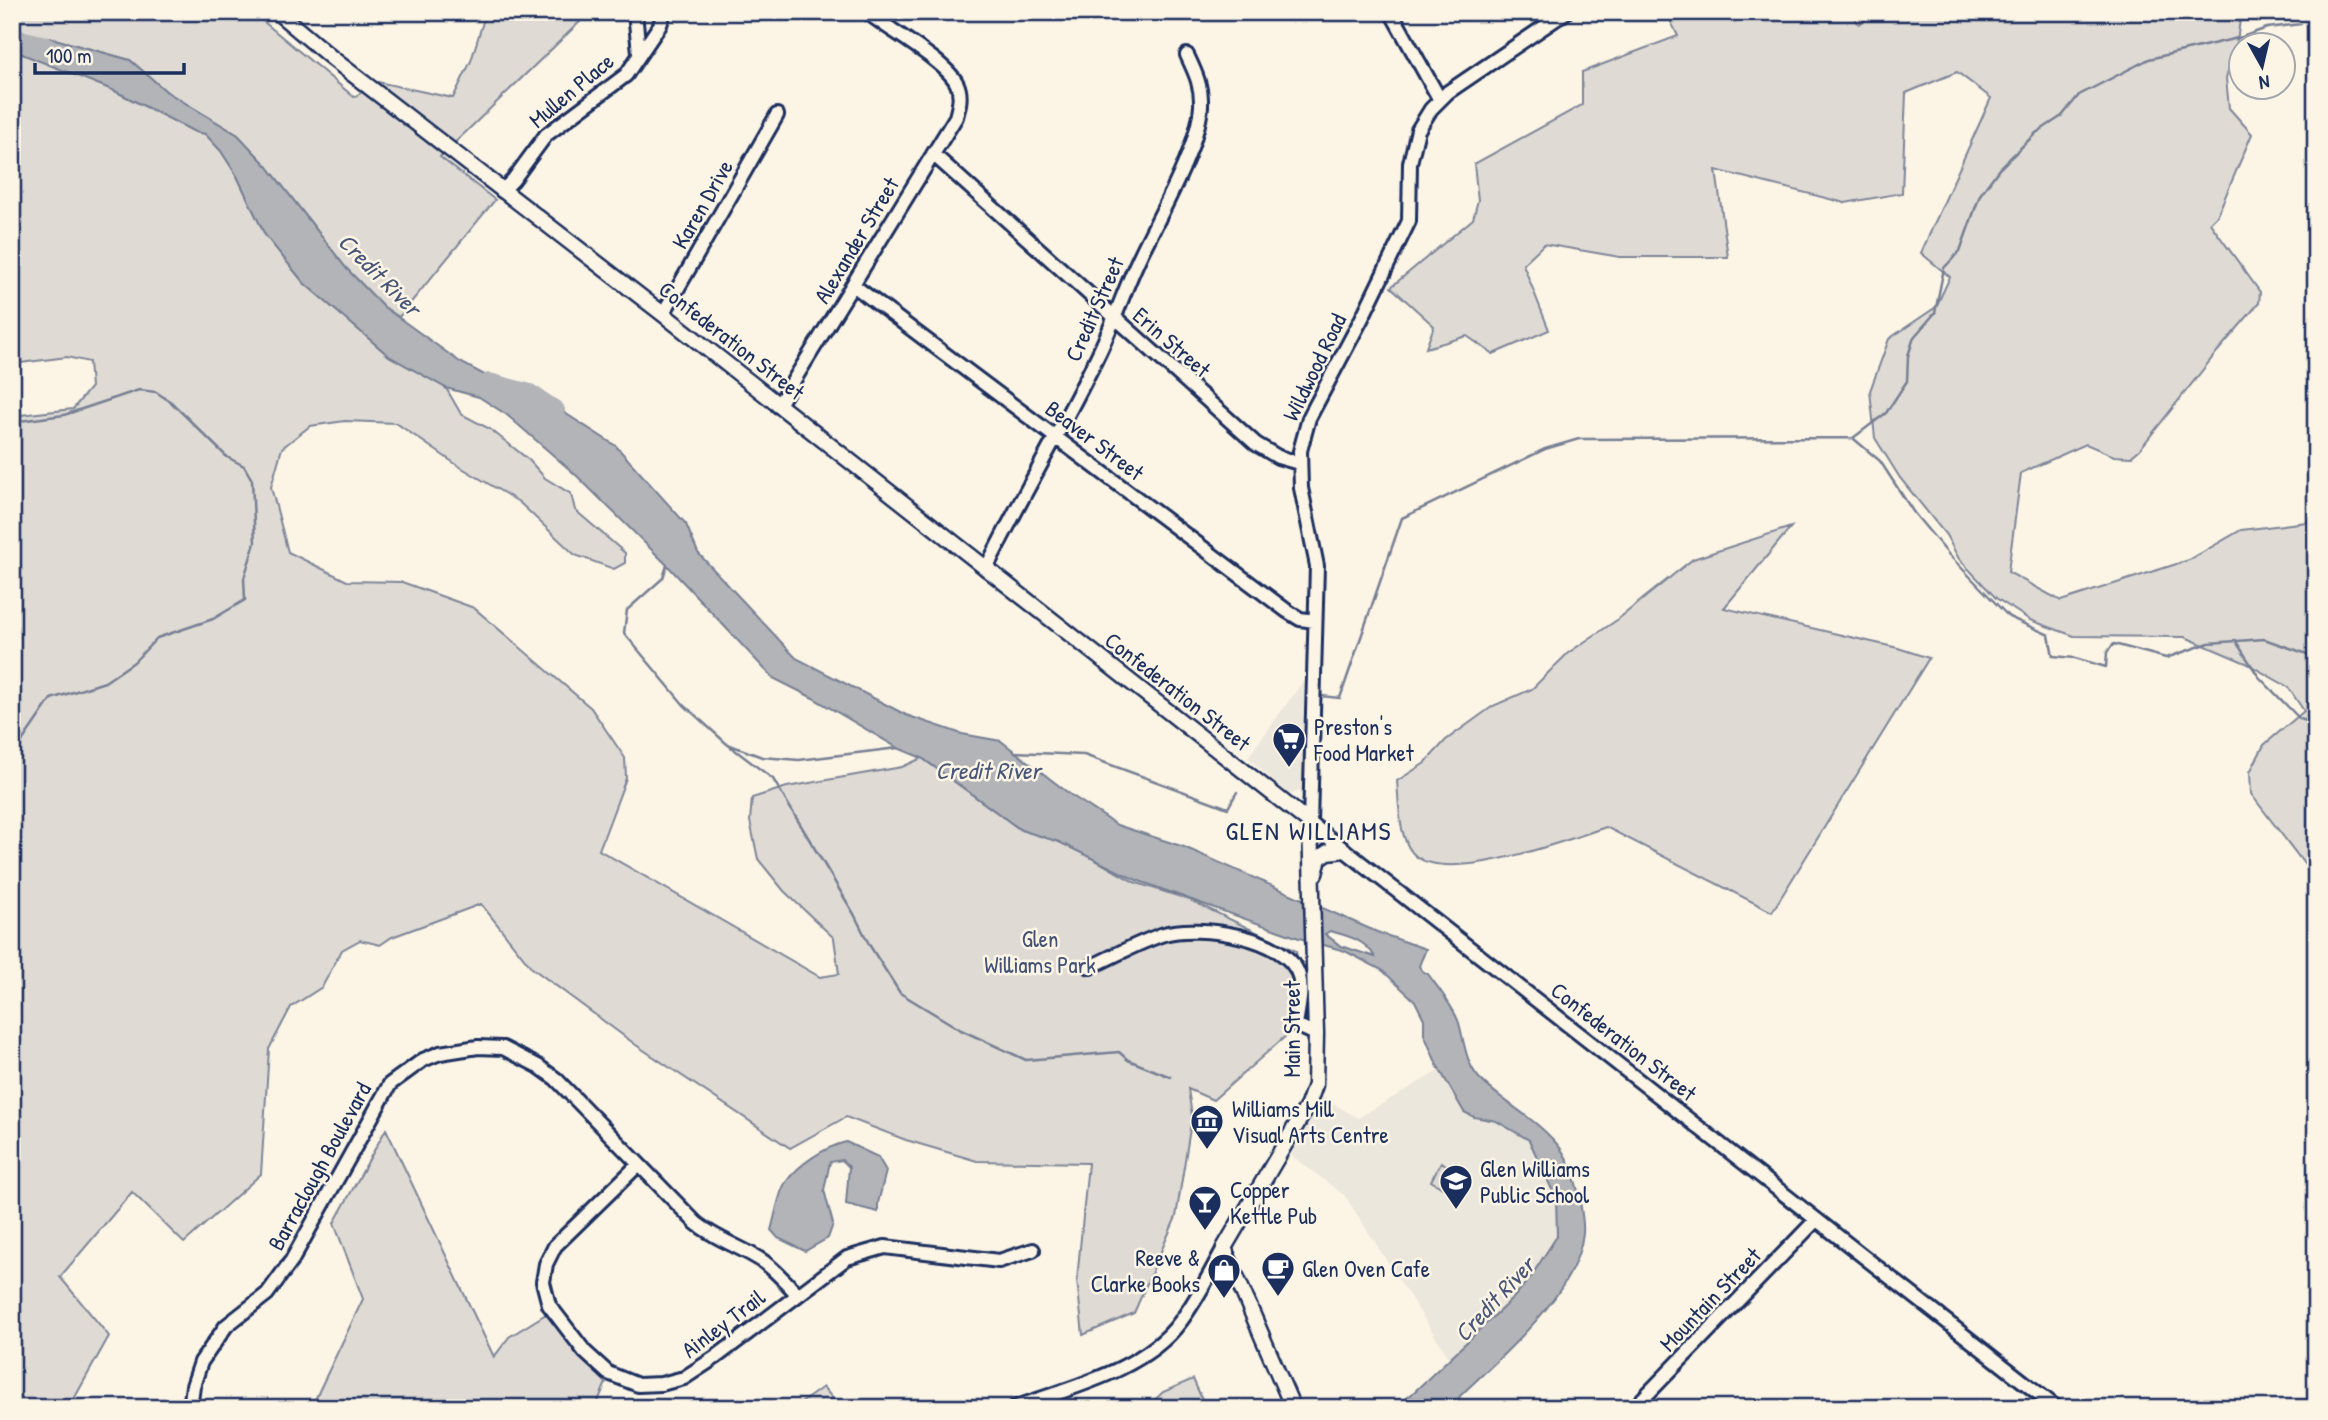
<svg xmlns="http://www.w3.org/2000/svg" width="2328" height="1420" font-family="'Patrick Hand',sans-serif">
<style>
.built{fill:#ece7dc}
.green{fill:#dfdbd4;stroke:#7d8599;stroke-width:2}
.water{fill:#b2b4b8;stroke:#767f94;stroke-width:2;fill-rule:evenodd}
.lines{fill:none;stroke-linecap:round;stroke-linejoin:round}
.stream{stroke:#767f94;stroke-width:2.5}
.river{stroke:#b2b4b8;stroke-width:18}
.minor-casing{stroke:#1b2f5e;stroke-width:18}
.major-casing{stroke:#1b2f5e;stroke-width:19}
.minor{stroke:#fcf5e5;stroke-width:12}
.major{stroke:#fcf5e5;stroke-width:14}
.labels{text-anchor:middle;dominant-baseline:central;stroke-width:5;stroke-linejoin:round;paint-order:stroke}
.street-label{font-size:23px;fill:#1b2f5e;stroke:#fcf5e5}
.poi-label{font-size:23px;fill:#1b2f5e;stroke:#fcf5e5;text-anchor:start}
.park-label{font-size:23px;fill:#425176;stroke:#fcf5e5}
.water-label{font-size:24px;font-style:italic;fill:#485779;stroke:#fcf5e5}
.quarter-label{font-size:26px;letter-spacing:2px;fill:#1b2f5e;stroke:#fcf5e5}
</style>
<rect width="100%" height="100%" fill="#fcf5e5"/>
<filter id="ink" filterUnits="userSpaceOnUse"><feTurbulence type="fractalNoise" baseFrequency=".0143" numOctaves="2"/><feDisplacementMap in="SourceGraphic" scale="14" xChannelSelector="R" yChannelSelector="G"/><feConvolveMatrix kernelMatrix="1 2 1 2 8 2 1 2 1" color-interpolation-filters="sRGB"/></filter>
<g filter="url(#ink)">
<!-- built -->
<path class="built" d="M1304,680L1303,790L1288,795L1248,757Z
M1440,1070L1464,1112L1474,1117L1496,1121L1529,1140L1552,1187L1557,1207L1558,1236L1530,1278L1486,1325L1450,1359L1345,1196L1291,1155L1322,1097L1358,1118Z"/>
<!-- green -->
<path class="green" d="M12,12H252L354,97L378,82L453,98L471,61L486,12H590L440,157L495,200L399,317L384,307L346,268L267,166L238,135L167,92L130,60L51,38L12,40Z
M1666,12H1850L1859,24L1876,12H2241L2237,42L2226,78L2229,108L2252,134L2217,216L2210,223L2260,292L2259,303L2217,352L2140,449L2131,457L2114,456L2086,444L2021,473L2008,572L2061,601L2189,560L2241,530L2316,521V874L2305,865L2251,794L2250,772L2264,745L2304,711L2288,687L2246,663L2185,637L2074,636L2030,620L1996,598L1959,559L1946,535L1900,478L1875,438L1870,391L1889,339L1936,307L1950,277L1921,253L1991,98L1957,72L1906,93L1902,193L1845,203L1716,170L1728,257H1620L1544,244L1523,264L1549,330L1493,354L1467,336L1426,348L1434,326L1391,287L1473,219L1478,200L1474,164L1582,105V72L1678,36Z
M15,49L115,91L195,132L205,133L221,151L237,176L265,235L304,283L389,356L446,388L461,414L490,429L529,460L545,478L571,494L575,510L625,553V563L614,569L575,555L519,502L457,465L396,423L345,421L310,426L282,448L271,487L288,552L347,581L402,582L474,608L591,708L625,758L626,778L599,850L820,977L839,974L834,938L784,891L758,859L750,821L752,798L787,787L902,767L922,758L1021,830L1066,843L1134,882L1190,900L1296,951L1305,1019L1213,1100L1188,1089L1192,1116L1176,1217L1134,1313L1083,1335L1077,1280L1088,1163L977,1161L906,1140L846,1117L790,1148L636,1045L532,968L481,904L392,937L380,945L360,940L342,950L322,987L291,1007L269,1049L261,1174L184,1243L132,1192L60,1277L109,1336L69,1408H12V416L73,409L91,387L89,362L67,357L12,364V50Z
M1791,527L1724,608L1898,648L1929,658L1772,912L1606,827C1567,840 1453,883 1417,857C1398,843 1399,802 1397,781L1425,763L1446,740L1493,706L1532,689L1568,653L1617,620L1693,559Z
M386,1129L494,1357L509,1337L546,1314L606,1383L595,1408H311L363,1299L334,1223Z
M1441,1162L1457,1171L1446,1190L1431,1181Z
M1193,1379L1206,1408H1146L1163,1392Z
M823,1387L841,1408H794Z"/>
<!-- water -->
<path class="water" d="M51,38L130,60L167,92L238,135L267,166L346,268L384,307L460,362L507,387L549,403L616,446L686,524L698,553L796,658L906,715L962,734L1001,741L1071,795L1117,825L1184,847L1377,932L1426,949L1419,966L1422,971L1428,974C1438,988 1453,1006 1459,1023C1464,1041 1466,1064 1479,1078C1502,1102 1534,1117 1556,1143C1569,1157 1575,1177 1579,1196C1581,1208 1584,1221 1583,1233C1577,1294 1502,1355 1460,1396L1454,1408H1394L1413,1393L1514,1297L1530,1278L1557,1236L1556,1198L1529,1140L1496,1121L1474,1117L1464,1112L1437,1065L1424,1034V1019L1415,1001L1382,970L1345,951L1299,938L1186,898L1134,879L1059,842L1021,830L922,758L898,748L813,698L773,678L667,565L576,475L507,415L479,397L446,388L389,356L304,283L265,235L237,176L221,151L205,134L195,132L115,91L12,50V40ZM1330,931C1349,936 1365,940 1375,957L1341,946L1325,934Z
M846,1142L878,1157L886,1171L878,1203V1212L846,1204L849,1167L842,1160L830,1162L824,1190L833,1224L828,1238L805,1251L778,1238L771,1230C775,1217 779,1191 786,1182C799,1164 825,1147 846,1142Z"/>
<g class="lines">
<!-- stream -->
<path class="stream" d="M12,422L64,415L139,390L156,392L171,402L227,457L244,466L252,480L255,543L244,578L245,600L213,619L157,638L134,662L105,682L51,699L12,756
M1854,439L1880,461L1914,513L1949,555L2009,617L2049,635L2053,656L2075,658L2106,667L2107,652L2114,644L2166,658L2209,643L2264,639L2316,657
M667,565L663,578L627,610L624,633L684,705L727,744L773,779L854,914L870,946L900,993L961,1030L1026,1060L1119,1052L1128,1060L1171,1077
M2235,640L2259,677L2300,719L2316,724
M1321,696L1340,698L1402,518L1545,449L1579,439L1853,438L1886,413L1907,381L1908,356L1914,337L1935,313L1944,268L1960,251L1980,195L1999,169L2036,133L2062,116L2079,95L2149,59L2242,37L2267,28L2301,24
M730,745L762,757L799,760L898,748
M1014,752L1084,755L1228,808L1237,792"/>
<!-- river -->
<path class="river" d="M12,37L45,45
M489,382L530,393L556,410"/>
<defs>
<path id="minor" d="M635,12L639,53
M1391,12L1440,100
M1566,12L1448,92L1431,109L1418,130L1410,163L1409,221L1362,318L1309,418L1300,451L1301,488L1317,566L1310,823L2057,1408
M933,154L1256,444L1278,457L1299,463
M502,191L513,180L546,135L626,75L660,25L664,12
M853,285L1287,611L1300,619L1315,621
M663,314L777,115
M778,406L956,117C959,106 962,95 957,84C947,62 888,29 867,12
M986,569C1021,497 1062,429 1097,357C1114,323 1125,287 1141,254C1160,214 1198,149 1201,106C1202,86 1195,72 1187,55
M1090,967C1114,956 1139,942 1164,934C1197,924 1288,936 1299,976C1303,991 1298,1010 1296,1025L1316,1034
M638,1165L555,1246L546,1264L543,1282L549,1305L585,1352L608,1373L638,1385L661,1384L684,1378L716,1357L847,1258L885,1247L999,1261L1033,1250
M190,1408L193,1386L201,1362L226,1326L267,1294L292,1260L390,1084L423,1060L440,1053L478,1047L503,1048L538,1066L556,1079L696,1223C717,1240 742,1247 764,1262C776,1271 787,1283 797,1294
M1014,1408C1068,1388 1144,1371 1180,1322C1197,1300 1210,1273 1224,1248
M1634,1408L1816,1220"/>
<path id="major" d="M277,12L333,59L663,314L1310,823L1316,1034L1315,1085L1308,1105L1224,1248L1293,1408
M1315,874L1319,858L1328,852L1344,850"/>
</defs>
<!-- minor casing -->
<use href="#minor" class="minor-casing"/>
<!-- major casing -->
<use href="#major" class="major-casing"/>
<!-- minor -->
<use href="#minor" class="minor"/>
<!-- major -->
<use href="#major" class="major"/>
</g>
</g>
<!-- icons -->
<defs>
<symbol id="supermarket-pin" viewBox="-11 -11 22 30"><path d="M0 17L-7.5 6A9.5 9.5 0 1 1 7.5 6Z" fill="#1b2f5e" stroke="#fcf5e5"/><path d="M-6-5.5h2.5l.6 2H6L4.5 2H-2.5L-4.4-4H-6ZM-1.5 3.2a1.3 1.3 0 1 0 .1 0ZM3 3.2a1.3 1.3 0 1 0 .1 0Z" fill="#fff"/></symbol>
<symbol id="museum-pin" viewBox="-11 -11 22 30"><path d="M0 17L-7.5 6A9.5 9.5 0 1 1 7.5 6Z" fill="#1b2f5e" stroke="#fcf5e5"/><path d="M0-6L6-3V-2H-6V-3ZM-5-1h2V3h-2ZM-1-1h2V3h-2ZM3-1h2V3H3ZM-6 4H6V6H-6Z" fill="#fff"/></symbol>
<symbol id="school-pin" viewBox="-11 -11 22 30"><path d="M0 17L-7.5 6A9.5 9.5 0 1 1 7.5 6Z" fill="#1b2f5e" stroke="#fcf5e5"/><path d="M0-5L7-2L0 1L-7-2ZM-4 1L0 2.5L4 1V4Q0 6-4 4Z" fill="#fff"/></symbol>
<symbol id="bar-pin" viewBox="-11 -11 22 30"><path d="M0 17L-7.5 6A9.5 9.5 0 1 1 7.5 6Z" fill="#1b2f5e" stroke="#fcf5e5"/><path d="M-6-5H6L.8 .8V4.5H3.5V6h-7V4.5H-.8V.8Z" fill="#fff"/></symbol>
<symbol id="cafe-pin" viewBox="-11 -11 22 30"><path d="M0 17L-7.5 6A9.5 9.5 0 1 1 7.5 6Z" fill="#1b2f5e" stroke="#fcf5e5"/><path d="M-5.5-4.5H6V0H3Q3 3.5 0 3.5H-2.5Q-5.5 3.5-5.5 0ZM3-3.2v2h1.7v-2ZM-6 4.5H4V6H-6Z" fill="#fff"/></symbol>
<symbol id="shop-pin" viewBox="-11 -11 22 30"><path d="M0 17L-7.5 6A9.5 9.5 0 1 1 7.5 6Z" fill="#1b2f5e" stroke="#fcf5e5"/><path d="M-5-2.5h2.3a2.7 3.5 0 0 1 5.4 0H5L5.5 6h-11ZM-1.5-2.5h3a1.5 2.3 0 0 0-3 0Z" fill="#fff"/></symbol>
</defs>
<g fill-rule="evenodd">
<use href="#supermarket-pin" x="1270" y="720" width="38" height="52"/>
<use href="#museum-pin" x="1188" y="1102" width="38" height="52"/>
<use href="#school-pin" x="1437" y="1162" width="38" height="52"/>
<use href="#bar-pin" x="1186" y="1183" width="38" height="52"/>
<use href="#cafe-pin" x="1259" y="1249" width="38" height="52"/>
<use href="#shop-pin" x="1205" y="1251" width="38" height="52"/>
</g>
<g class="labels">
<!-- street labels -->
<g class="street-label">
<text transform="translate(571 90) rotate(-40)">Mullen Place</text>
<text transform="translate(702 204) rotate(-60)">Karen Drive</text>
<text transform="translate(856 240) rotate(-59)">Alexander Street</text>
<text transform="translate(1094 309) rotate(-66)">Credit Street</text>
<text transform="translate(732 340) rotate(38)">Confederation Street</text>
<text transform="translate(1172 342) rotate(41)">Erin Street</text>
<text transform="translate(1314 367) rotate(-64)">Wildwood Road</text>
<text transform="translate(1095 440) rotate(37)">Beaver Street</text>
<text transform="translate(1178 691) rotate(38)">Confederation Street</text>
<text transform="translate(1291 1029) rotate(-90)">Main Street</text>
<text transform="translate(1624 1041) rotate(38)">Confederation Street</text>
<text transform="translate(319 1166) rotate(-61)">Barraclough Boulevard</text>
<text transform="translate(1710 1299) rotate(-46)">Mountain Street</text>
<text transform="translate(723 1323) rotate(-37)">Ainley Trail</text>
</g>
<!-- poi labels -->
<g class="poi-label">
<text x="1314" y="726">Preston's<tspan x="1314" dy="26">Food Market</tspan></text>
<text x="1232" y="1108">Williams Mill<tspan x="1232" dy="26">Visual Arts Centre</tspan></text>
<text x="1480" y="1168">Glen Williams<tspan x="1480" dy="26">Public School</tspan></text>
<text x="1230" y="1189">Copper<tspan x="1230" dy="26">Kettle Pub</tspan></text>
<text x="1200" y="1257" text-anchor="end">Reeve &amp;<tspan x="1200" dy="26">Clarke Books</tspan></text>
<text x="1302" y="1268">Glen Oven Cafe</text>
</g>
<!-- park labels -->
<g class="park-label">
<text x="1040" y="938">Glen<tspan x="1040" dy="26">Williams Park</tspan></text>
</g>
<!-- water labels -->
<g class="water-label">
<text transform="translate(380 274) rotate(45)">Credit River</text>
<text x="988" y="770">Credit River</text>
<text transform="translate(1494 1299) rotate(-47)">Credit River</text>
</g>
<!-- quarter labels -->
<g class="quarter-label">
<text x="1309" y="830">GLEN WILLIAMS</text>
</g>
</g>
<!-- margin -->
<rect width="2328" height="1420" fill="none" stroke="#fcf5e5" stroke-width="42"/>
<rect x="21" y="21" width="2286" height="1378" fill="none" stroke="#1b2f5e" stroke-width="2.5" filter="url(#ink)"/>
<!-- north arrow -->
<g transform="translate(2262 66) rotate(172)"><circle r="33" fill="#fcf5e5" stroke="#a2a6af" stroke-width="2"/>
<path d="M0-5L12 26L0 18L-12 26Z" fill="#1b2f5e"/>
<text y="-10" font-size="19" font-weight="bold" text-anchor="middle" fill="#1b2f5e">N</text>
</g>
<!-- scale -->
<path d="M35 63v10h149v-10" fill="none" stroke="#1b2f5e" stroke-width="3.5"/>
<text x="46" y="63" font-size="21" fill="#1b2f5e" stroke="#fcf5e5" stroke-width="5" paint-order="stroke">100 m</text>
</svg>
